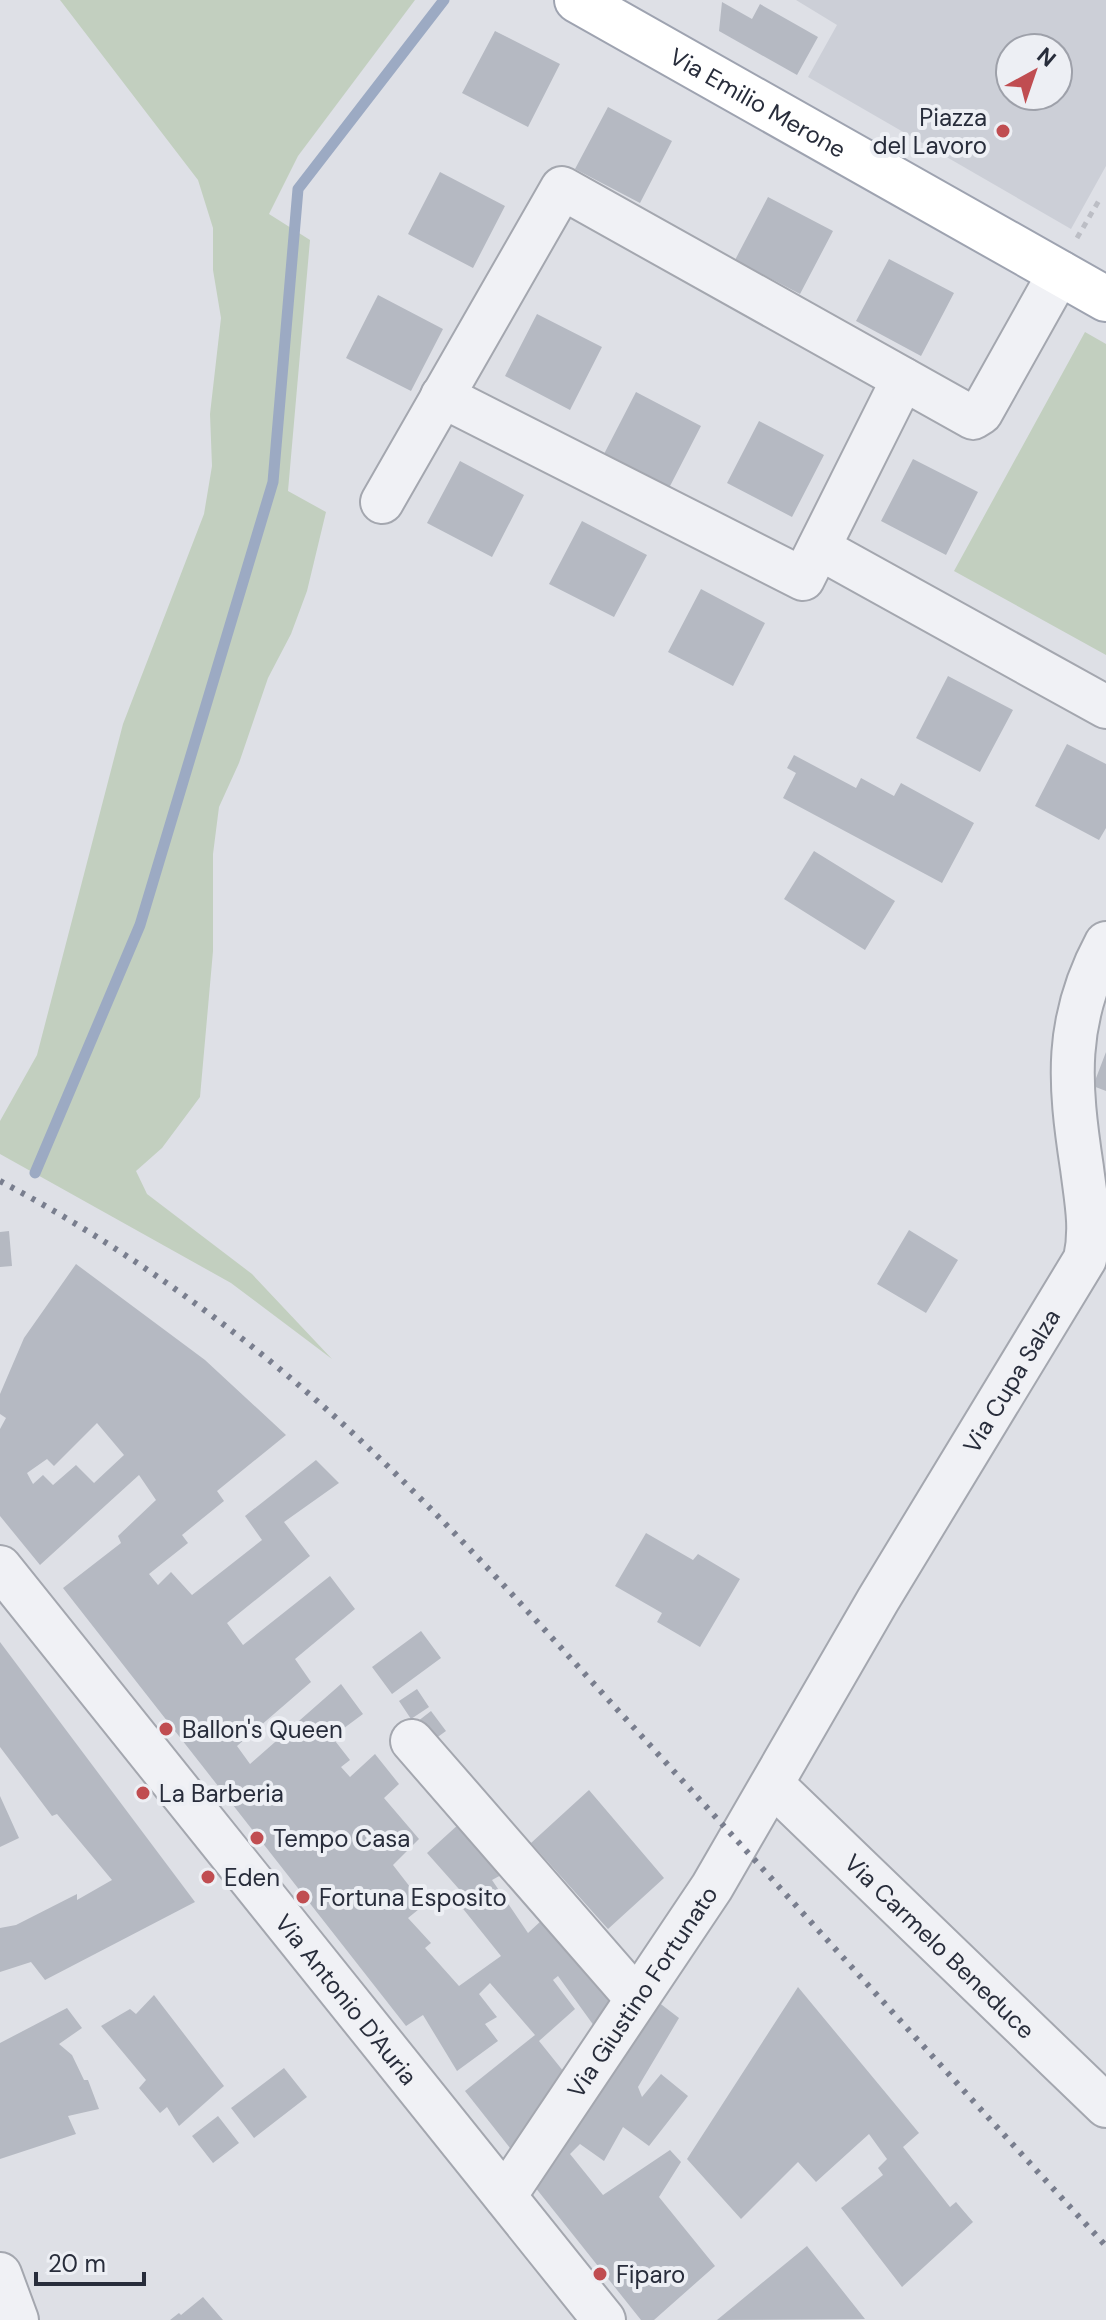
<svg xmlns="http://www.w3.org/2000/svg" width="1106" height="2320" font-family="'DM Sans',sans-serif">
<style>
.built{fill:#cccfd7;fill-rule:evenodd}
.green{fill:#c2cfbf}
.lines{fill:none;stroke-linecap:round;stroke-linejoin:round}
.stream{stroke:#9caac3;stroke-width:11}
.building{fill:#b5b9c2;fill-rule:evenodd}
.minor-casing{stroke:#a4a7af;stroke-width:46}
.major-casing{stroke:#9ea3b0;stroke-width:48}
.path{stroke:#bcbec5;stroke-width:5;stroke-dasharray:6 6;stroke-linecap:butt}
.minor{stroke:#f0f1f5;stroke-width:42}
.major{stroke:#fff;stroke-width:44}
.rail{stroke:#797e8e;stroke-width:6;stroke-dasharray:4 8;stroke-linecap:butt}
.poi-dot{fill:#c04d51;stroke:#edeff4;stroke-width:3}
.labels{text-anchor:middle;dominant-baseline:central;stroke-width:8;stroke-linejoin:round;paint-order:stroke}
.street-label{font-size:24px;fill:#282d3b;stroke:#edeff4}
.poi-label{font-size:24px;fill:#282d3b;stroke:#edeff4;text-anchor:start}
</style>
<rect width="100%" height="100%" fill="#dee0e6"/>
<!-- built -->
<path class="built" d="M796,0H1106V166L1071,229L808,77L837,25ZM1010,48H1058V96H1010Z"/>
<!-- green -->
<path class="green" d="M60,0H415L298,156L269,214L310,240L288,491L326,512L307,591L291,634L268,678L239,763L219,807L213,854V951L200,1097L162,1148L136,1171L147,1194L252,1274L332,1359L231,1283L0,1154V1121L37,1055L123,724L204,514L212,466L210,414L221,318L213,270V228L198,180Z
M1085,332L1106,344V655L954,571Z"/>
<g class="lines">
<!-- stream -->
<path class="stream" d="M35,1173L140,925L273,482L298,189L444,0"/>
</g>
<!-- building -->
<path class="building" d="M722,2L752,19L760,4L818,37L797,75L719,31Z
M495,31L560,64L528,127L462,93Z
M608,107L672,141L640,203L575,169Z
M440,172L505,206L473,268L408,234Z
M768,197L833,231L800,294L735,260Z
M889,259L954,293L921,356L856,321Z
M378,295L443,329L411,391L346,358Z
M537,314L602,347L570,410L505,376Z
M636,392L701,426L669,488L604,454Z
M759,421L824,455L792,517L727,483Z
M913,459L978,492L946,555L881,521Z
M460,461L524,495L492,557L427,523Z
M582,521L647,555L614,617L549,584Z
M701,589L765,623L733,686L668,652Z
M948,676L1013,710L980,772L916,738Z
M1067,744L1106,764V828L1099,840L1035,806Z
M794,755L856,788L861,778L894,796L901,783L974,823L942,883L783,798L796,773L787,768Z
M814,851L895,901L865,950L784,899Z
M1106,1052V1091L1093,1086Z
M909,1230L958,1260L926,1313L877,1284Z
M9,1231L12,1266L0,1267V1232Z
M76,1264L205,1360L286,1435L217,1491L224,1501L182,1535L188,1543L149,1574L158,1585L171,1572L192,1595L262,1540L245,1516L316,1460L339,1483L284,1522L310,1556L227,1623L243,1645L330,1576L355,1609L295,1659L311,1682L237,1746L250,1764L341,1684L363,1714L332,1737L350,1760L341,1767L350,1777L375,1754L399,1784L384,1798L419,1839L393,1865L424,1905L408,1918L431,1943L425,1948L459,1986L501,1956L460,1905L466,1897L427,1853L459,1824L503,1874L492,1880L528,1933L542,1920L616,2000L597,2030L558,1976L553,1980L575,2009L539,2041L568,2077L517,2157L465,2091L535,2035L490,1983L479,1994L497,2017L485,2024L498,2041L457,2071L423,2015L406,2026L63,1588L121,1543L118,1536L156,1500L139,1475L40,1565L0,1516V1429L6,1418L0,1414V1394L24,1338ZM97,1423L124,1455L94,1483L76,1465L53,1485L43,1475L33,1484L27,1473L47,1459L54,1466Z
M646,1533L693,1560L698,1554L740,1579L700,1647L657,1622L662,1613L615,1586Z
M421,1631L441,1658L392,1694L372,1667Z
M0,1642L195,1902L45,1980L31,1962L0,1972V1928L16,1925L77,1894V1900L112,1880L57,1814L52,1816L0,1747Z
M417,1689L429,1707L411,1719L399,1701Z
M431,1711L446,1731L428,1744L413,1725Z
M589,1790L664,1878L608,1929L531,1843Z
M0,1796L19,1838L0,1847Z
M798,1987L919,2133L903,2147L950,2207L956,2202L973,2222L902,2287L841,2208L883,2175L878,2168L887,2159L869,2134L816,2182L798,2162L741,2219L687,2159Z
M154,1995L224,2086L179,2126L167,2107L160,2113L139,2088L146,2080L101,2026L130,2009L136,2014Z
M649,1995L679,2018L638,2087L642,2097L661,2074L688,2096L649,2146L623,2127L604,2161L580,2144L570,2154L603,2195L670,2150L681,2162L659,2197L715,2266L654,2320H641L527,2177Z
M67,2008L82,2028L59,2044L72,2055L84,2080H88L99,2109L68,2116L76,2134L0,2159V2043Z
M284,2068L307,2097L254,2138L231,2108Z
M218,2116L239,2143L213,2163L192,2136Z
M807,2246L865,2319L717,2320Z
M203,2297L223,2320H170L179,2313L181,2315Z"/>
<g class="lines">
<defs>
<g id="minor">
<path d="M442,396L803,579L903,379"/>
<path d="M382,502L562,188L973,418L981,413L1060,272"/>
<path d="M819,548L1106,707"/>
<path id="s1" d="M0,1567L604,2320"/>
<path d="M412,1741L636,1998"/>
<path id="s2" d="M773,1785L1106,2106"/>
<path id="s3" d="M505,2196L712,1887L878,1600L1085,1259C1092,1228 1086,1200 1082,1168C1069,1083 1064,1021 1106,943"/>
<path d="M0,2274L17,2320"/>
</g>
<g id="major">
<path id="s4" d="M577,0L1106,299"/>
</g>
</defs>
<!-- minor casing -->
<use href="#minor" class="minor-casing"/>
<!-- major casing -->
<use href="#major" class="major-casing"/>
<!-- path -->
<path class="path" d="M1077,238L1101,197"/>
<!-- minor -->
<use href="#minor" class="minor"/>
<!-- major -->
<use href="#major" class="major"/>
<!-- rail -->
<path class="rail" d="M0,1181C130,1250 251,1338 358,1438C456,1529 546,1632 636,1730C794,1902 948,2075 1106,2246"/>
</g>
<!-- markers -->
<g class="poi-dot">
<circle cx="1003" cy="131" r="8"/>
<circle cx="166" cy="1729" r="8"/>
<circle cx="143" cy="1793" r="8"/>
<circle cx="257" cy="1838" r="8"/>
<circle cx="208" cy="1877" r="8"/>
<circle cx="303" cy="1897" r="8"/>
<circle cx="600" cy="2274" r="8"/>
</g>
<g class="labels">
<!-- street labels -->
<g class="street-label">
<text stroke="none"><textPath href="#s4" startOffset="208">Via Emilio Merone</textPath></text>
<text stroke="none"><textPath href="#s3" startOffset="960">Via Cupa Salza</textPath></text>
<text stroke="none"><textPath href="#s2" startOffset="232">Via Carmelo Beneduce</textPath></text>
<text stroke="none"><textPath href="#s3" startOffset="246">Via Giustino Fortunato</textPath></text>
<text stroke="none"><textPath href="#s1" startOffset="554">Via Antonio D'Auria</textPath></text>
</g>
<!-- poi labels -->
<g class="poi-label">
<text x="987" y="117" text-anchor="end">Piazza<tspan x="987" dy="28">del Lavoro</tspan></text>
<text x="182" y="1729">Ballon's Queen</text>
<text x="159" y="1793">La Barberia</text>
<text x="273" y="1838">Tempo Casa</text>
<text x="224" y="1877">Eden</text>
<text x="319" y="1897">Fortuna Esposito</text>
<text x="616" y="2274">Fiparo</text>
</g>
</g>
<!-- north arrow -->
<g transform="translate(1034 72) rotate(40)"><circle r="38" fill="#edeff4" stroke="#9ea1aa" stroke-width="2"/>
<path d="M0-6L14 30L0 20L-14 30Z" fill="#c04d51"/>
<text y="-12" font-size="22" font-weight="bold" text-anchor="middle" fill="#282d3b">N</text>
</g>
<!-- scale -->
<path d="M36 2272v12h108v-12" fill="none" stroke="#282d3b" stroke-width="4"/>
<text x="48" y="2272" font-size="24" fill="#282d3b" stroke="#edeff4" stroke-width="6" paint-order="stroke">20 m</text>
</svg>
